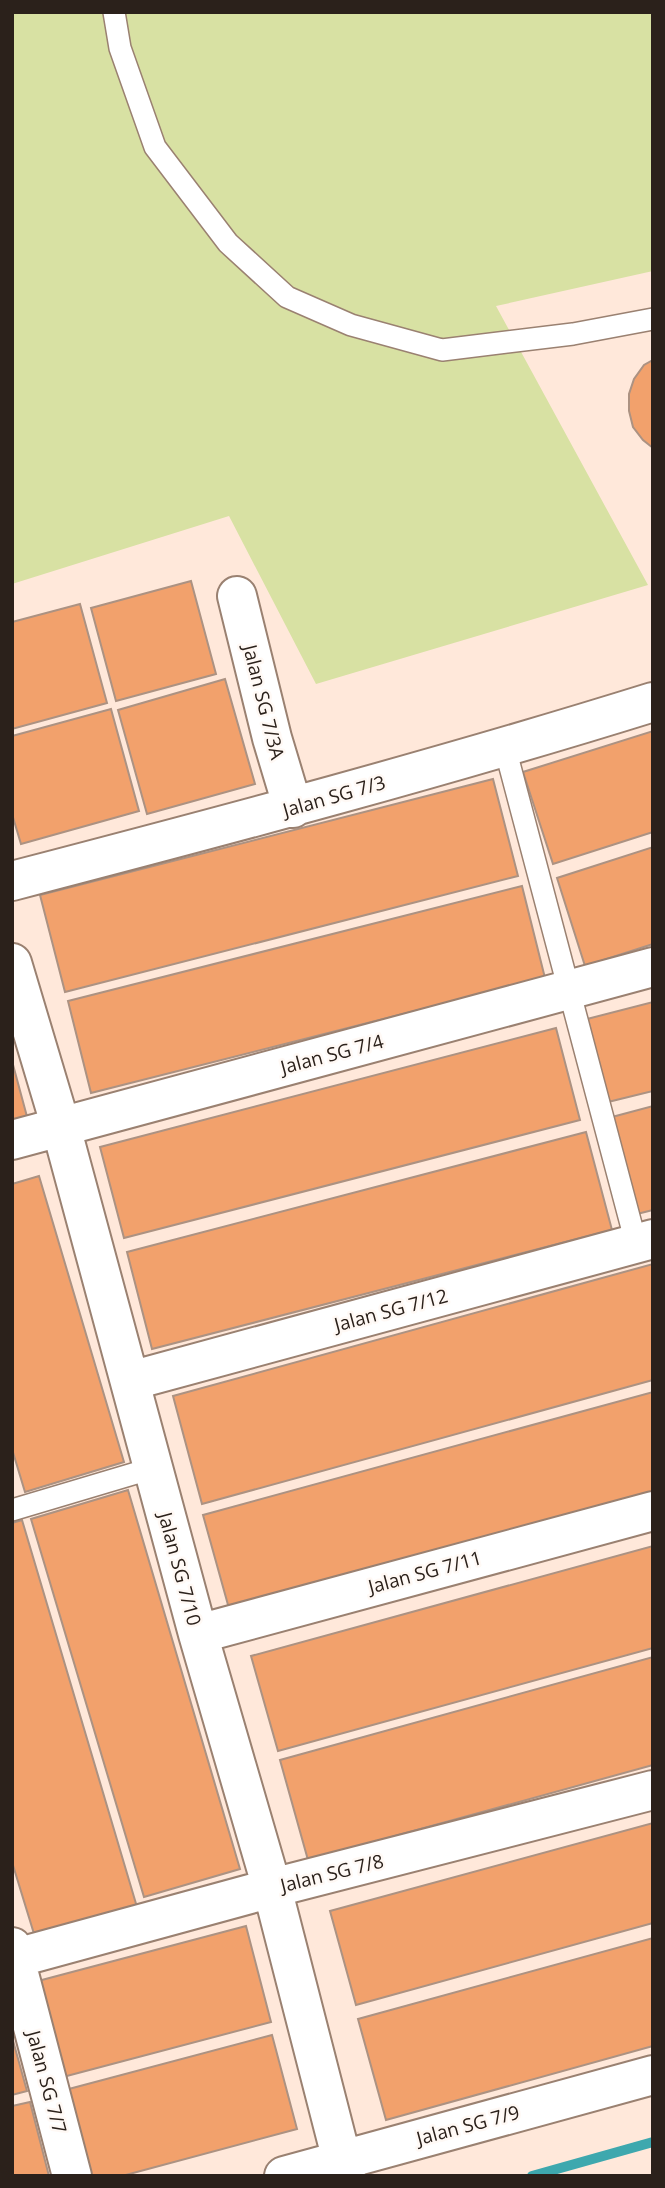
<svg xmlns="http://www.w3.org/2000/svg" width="665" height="2188" font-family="'Open Sans',sans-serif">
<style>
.green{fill:#d8e1a3}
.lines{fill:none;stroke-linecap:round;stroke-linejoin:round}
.stream{stroke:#3ea8ae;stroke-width:10}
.building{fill:#f2a16c;stroke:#ac9282;stroke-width:2}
.service-casing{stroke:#9a8171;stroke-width:24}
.minor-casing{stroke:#9a8171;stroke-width:42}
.service{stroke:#fff;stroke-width:21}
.minor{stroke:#fff;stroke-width:38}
.labels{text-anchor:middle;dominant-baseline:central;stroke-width:5;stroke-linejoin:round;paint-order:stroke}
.street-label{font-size:19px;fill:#2b211b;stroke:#fff9f5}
</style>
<rect width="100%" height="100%" fill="#ffe8da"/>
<!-- green -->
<path class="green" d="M12,12H653V271L496,306L648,585L316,684L229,516L12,584Z"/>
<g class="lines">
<!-- stream -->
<path class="stream" d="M532,2176L653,2142"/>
</g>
<!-- building -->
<path class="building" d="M653,360V448L643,440L633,427L629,411V394L634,379L644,365Z
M191,581L216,674L116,701L91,608Z
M80,604L107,703L12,729V622Z
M225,679L255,784L147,814L118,710Z
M111,709L139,811L21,844L12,814V736Z
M653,731V832L553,864L523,772Z
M493,779L518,876L65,992L40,895Z
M653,847V944L585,966L557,878Z
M522,886L545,978L91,1093L68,1001Z
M653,1002V1091L608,1102L587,1019Z
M556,1028L580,1120L124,1238L100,1147Z
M12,1061L29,1124L12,1128Z
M653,1106V1210L637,1214L612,1117Z
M586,1132L612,1230L152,1349L127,1252Z
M39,1176L124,1462L25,1492L12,1449V1184Z
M653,1264V1380L202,1504L173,1396Z
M653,1392V1496L230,1612L203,1515Z
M128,1490L240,1869L144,1897L31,1519Z
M22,1520L137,1907L35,1937L12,1862V1523Z
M653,1546V1648L278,1751L251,1656Z
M653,1657V1765L308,1860L280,1760Z
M653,1823V1923L356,2005L330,1911Z
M246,1926L271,2022L63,2077L38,1981Z
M653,1938V2046L386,2120L358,2019Z
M272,2035L297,2129L122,2176H87L65,2090Z
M12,2037L27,2091L12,2095Z
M30,2102L49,2176H12V2106Z"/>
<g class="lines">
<defs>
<path id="service" d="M114,12L120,48L155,147L228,243L287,297L351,325L442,350L573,334L653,319
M505,748L636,1243
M12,1510L153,1468"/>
<path id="minor" d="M237,596L272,738L293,808
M12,881C227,825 441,768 653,702
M12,963L61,1127L198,1634L272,1888L346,2176
M12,1140L653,967
M130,1381L653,1239
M198,1634L653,1511
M12,1947L72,2176
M12,1959L272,1888L653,1790
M284,2176L653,2075"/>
</defs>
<!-- service casing -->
<use href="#service" class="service-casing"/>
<!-- minor casing -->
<use href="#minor" class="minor-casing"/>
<!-- service -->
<use href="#service" class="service"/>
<!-- minor -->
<use href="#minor" class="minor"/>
</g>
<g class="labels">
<!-- street labels -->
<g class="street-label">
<text transform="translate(264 702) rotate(76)">Jalan SG 7/3A</text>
<text transform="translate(334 796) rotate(-16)">Jalan SG 7/3</text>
<text transform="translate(332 1054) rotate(-15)">Jalan SG 7/4</text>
<text transform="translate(391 1310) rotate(-15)">Jalan SG 7/12</text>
<text transform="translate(180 1569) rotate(75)">Jalan SG 7/10</text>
<text transform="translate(425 1572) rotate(-15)">Jalan SG 7/11</text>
<text transform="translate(332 1873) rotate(-14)">Jalan SG 7/8</text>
<text transform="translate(47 2082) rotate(75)">Jalan SG 7/7</text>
<text transform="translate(468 2125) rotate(-15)">Jalan SG 7/9</text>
</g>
</g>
<!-- border -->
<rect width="665" height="2188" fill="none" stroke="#2b211b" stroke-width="28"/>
</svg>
